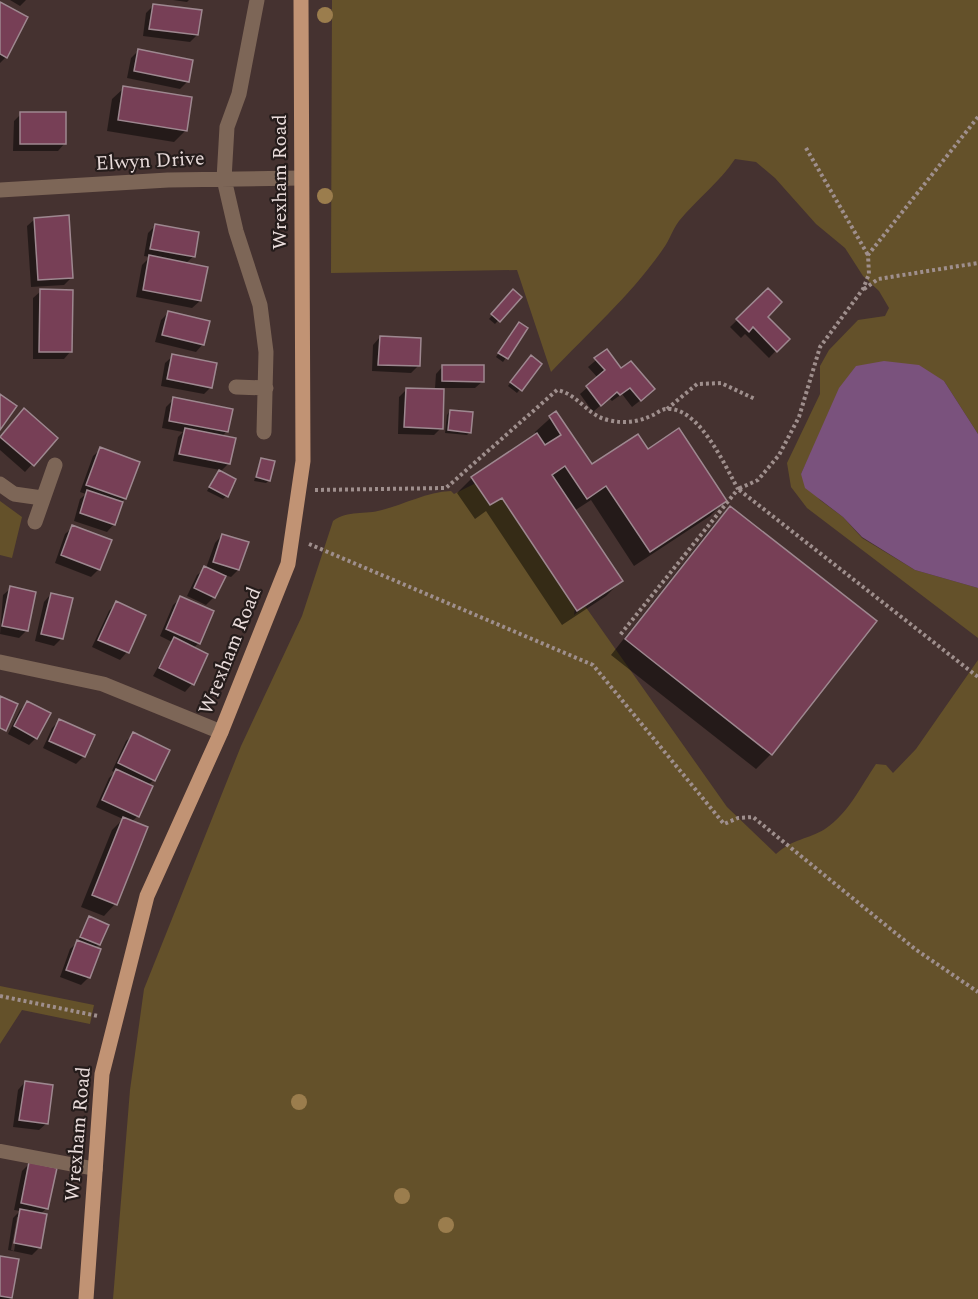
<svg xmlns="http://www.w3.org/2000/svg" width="978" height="1299" font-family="Spectral,serif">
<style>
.green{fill:#64512a}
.water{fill:#7a527d}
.shadow{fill:#0007;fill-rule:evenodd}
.building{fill:#773f56;stroke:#9e8890;stroke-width:1.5}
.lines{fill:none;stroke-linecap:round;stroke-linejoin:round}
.path{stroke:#9f8f8d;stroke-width:4;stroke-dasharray:3 3;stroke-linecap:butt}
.lane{stroke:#7d6657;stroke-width:14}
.street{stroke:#7d6657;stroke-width:15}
.primary{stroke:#c19374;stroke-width:15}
.tree{fill:#9b7d4d}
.labels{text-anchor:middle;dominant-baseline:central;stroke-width:4.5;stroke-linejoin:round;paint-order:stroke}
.street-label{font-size:20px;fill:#e9dcdb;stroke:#251c1b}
</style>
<rect width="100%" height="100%" fill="#453230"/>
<!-- green -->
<path class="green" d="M332,0H978V434L944,381L819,436L801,474L820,500L843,517L862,538L915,570L978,588V638L807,508L791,487L787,463L820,394V366L829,350L858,320L885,316L889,308L879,291L863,276L845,248L816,224L775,178L756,162L735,159C719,183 697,199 679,221C672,230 670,240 663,249C633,293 588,333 551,372L517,270L331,273Z
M476,483L490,505L502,498L575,608L574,615L585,606L727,807L776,854C794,838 807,840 825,829C848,814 861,786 876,764L886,765L893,773L916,749L978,660V1299H113L130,1090L144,989L241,746L302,616L333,521C348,510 365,515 382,510C405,504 427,492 451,491L454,494Z
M0,501L22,517L12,558L0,555Z
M0,986L94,1005L90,1024L22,1010L0,1044Z"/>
<!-- water -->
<path class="water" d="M884,361L919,365L944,381L978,434V588L915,570L862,537L843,517L805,488L801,474L839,388L856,366Z"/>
<!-- shadow -->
<path class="shadow" d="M10,0H26L20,6Z
M173,0H189L187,2Z
M0,4L6,57L0,63Z
M153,6L197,35L190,42L143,36L146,13Z
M138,51L188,81L180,89L127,78L131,58Z
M124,88L186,130L174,142L107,131L112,99Z
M21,114L65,143L58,151H13L14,121Z
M35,219L71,278L64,285L31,287L27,226Z
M155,226L194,256L185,264L200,301L192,308L136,297L142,265L150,257L144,256L148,233Z
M768,290L766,317L787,339L769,358L745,334L741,338L730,327Z
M41,291L71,351L64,359H33V298Z
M513,291L520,297L495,324L489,319Z
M168,313L203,344L196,352L155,342L161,320Z
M519,324L526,329L503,362L496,357Z
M380,337L418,366L411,373L372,371L373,345Z
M607,351L646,396L632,407L622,394L612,401L609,398L593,412L580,394L598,378L588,367Z
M173,356L211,387L204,394L161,386L165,363Z
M528,360L540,365L517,393L508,386Z
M443,366L483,381L475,388H435L436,374Z
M406,390L441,428L434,435L398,434L399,397Z
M174,399L227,431L221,437L229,463L220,472L226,496L223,499L207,491L220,470L173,461L178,437L183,432L162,428L166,407Z
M450,411L470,432L467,435L445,433L447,415Z
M556,413L592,466L647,451L725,501L710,516L634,566L591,500L574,511L621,581L606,596L562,625L486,511L475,519L457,493L472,478L537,435L535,432Z
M16,418L56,438L25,472L0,450V436Z
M101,449L125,498L120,503L114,524L107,532L74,521L80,499L86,494L80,492L93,456Z
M261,459L269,480L266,483L254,481Z
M730,508L771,754L756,769L611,655L715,523Z
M73,527L99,569L91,577L55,563L65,534Z
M222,535L238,570L231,577L224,575L214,597L206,605L187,596L197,575L206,568L215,543Z
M11,588L26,631L19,638L0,634L3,595Z
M51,594L62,638L54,646L35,641L44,602Z
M181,598L199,643L193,648L192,684L185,692L153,676L172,642L160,636L173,605Z
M116,603L144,616L127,652L120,660L92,647L109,611Z
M27,703L36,738L29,745L8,734L20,710Z
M59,721L84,756L76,764L43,748L52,728Z
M134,734L154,780L148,785L138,816L131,822L115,904L104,916L81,907L112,830L123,819L96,807L109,778L115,772L112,771L126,741Z
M89,918L99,944L95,948L89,977L81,985L60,977L70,949L78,942Z
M25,1082L47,1123L39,1130L13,1127L18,1090Z
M30,1163L47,1208L40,1214V1247L32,1255L8,1250L13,1218L20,1211L14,1210L22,1171ZM17,1217H20L14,1251L11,1250Z
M0,1258L11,1298L9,1299H0Z"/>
<!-- building -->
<path class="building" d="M0,2L28,17L7,58L0,54Z
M153,4L202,10L198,35L149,29Z
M138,49L193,60L189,82L134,71Z
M123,86L192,97L187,131L118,120Z
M20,112H66V144H20Z
M69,215L73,278L38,280L34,218Z
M155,224L199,232L195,257L150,249Z
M149,255L208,267L201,301L143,290Z
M768,288L782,302L768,317L790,339L777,352L753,327L749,332L736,319Z
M40,289L73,290L72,352H39Z
M513,289L522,297L500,322L491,314Z
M168,311L210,321L204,345L162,335Z
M519,322L528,328L508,359L498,353Z
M380,336L421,338L420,366L378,365Z
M607,349L621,368L631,361L655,389L641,401L630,388L620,395L617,392L601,406L586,386L605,370L594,358Z
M172,354L217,363L212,388L167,379Z
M531,355L542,364L522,391L510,382Z
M442,365H484V382L442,381Z
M406,388L444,389L443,429L404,427Z
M0,394L17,406L0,430Z
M173,397L233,409L228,432L169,421Z
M24,408L58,438L34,466L0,437Z
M450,410L473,412L471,433L448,430Z
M556,411L592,464L638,434L648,449L679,428L727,501L650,552L606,486L587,499L565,466L552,475L623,581L577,611L502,498L490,505L471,477L537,433L545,445L561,435L549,416Z
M185,428L236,438L230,464L179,454Z
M100,447L140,462L126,499L86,485Z
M261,458L275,461L270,481L256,477Z
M219,470L236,479L228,497L209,487Z
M87,490L123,502L115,525L80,513Z
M730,506L877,621L772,755L625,639Z
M72,525L112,540L100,570L61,555Z
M222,534L249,542L239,570L213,562Z
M204,566L226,576L215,598L194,588Z
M10,586L36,592L28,631L2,626Z
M51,593L73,598L63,639L41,634Z
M180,596L214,611L200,644L166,629Z
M116,601L146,615L129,653L98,640Z
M174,637L208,654L194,685L159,668Z
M0,696L18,704L6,731L0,728Z
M27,701L51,713L37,739L14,726Z
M59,719L95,735L85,757L49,741Z
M133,732L170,750L155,781L118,763Z
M116,769L153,786L139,817L102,800Z
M123,817L148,827L117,905L92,895Z
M89,916L109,925L100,945L80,937Z
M77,940L101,949L90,978L66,970Z
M25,1081L53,1085L48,1124L19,1120Z
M29,1162L57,1168L48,1209L21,1203Z
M20,1209L47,1214L41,1248L14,1243Z
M0,1256L19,1259L12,1298L0,1296Z"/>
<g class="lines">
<!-- path -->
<path class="path" d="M978,117L868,255L869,274L863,289L820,347L799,417L779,455L758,480L738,489L978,677
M806,148L868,255
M864,289L878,279L978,263
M667,409L697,384L721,383L755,399
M315,490L446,488L557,390C578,394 588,416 608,420C625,424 638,422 653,415C657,413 662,409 666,409C699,406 725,466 738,489L620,635
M309,544L593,665L724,824L738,818L753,817L915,949L978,992
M0,996L98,1016"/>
<!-- lane -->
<path class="lane" d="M0,1151L96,1169"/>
<!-- street -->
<path class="street" d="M257,0L239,94L227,127L224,179L236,231L260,305L266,352L264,432
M0,190L168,180L301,178
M236,387L266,388
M0,484L14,494L42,498
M35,522L55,465
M0,662L103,684L221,732"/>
<!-- primary -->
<path class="primary" d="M86,1299L102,1074L147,896L221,732L288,564L303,461L301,0"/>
</g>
<!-- trees -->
<g class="tree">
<circle cx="325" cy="15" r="8"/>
<circle cx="325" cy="196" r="8"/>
<circle cx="299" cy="1102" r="8"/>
<circle cx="402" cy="1196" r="8"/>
<circle cx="446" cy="1225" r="8"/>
</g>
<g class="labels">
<!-- street labels -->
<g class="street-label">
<text transform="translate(150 161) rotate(-3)">Elwyn Drive</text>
<text transform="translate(280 182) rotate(-90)">Wrexham Road</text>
<text transform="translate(230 651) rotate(-68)">Wrexham Road</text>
<text transform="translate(78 1134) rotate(-85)">Wrexham Road</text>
</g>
</g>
</svg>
